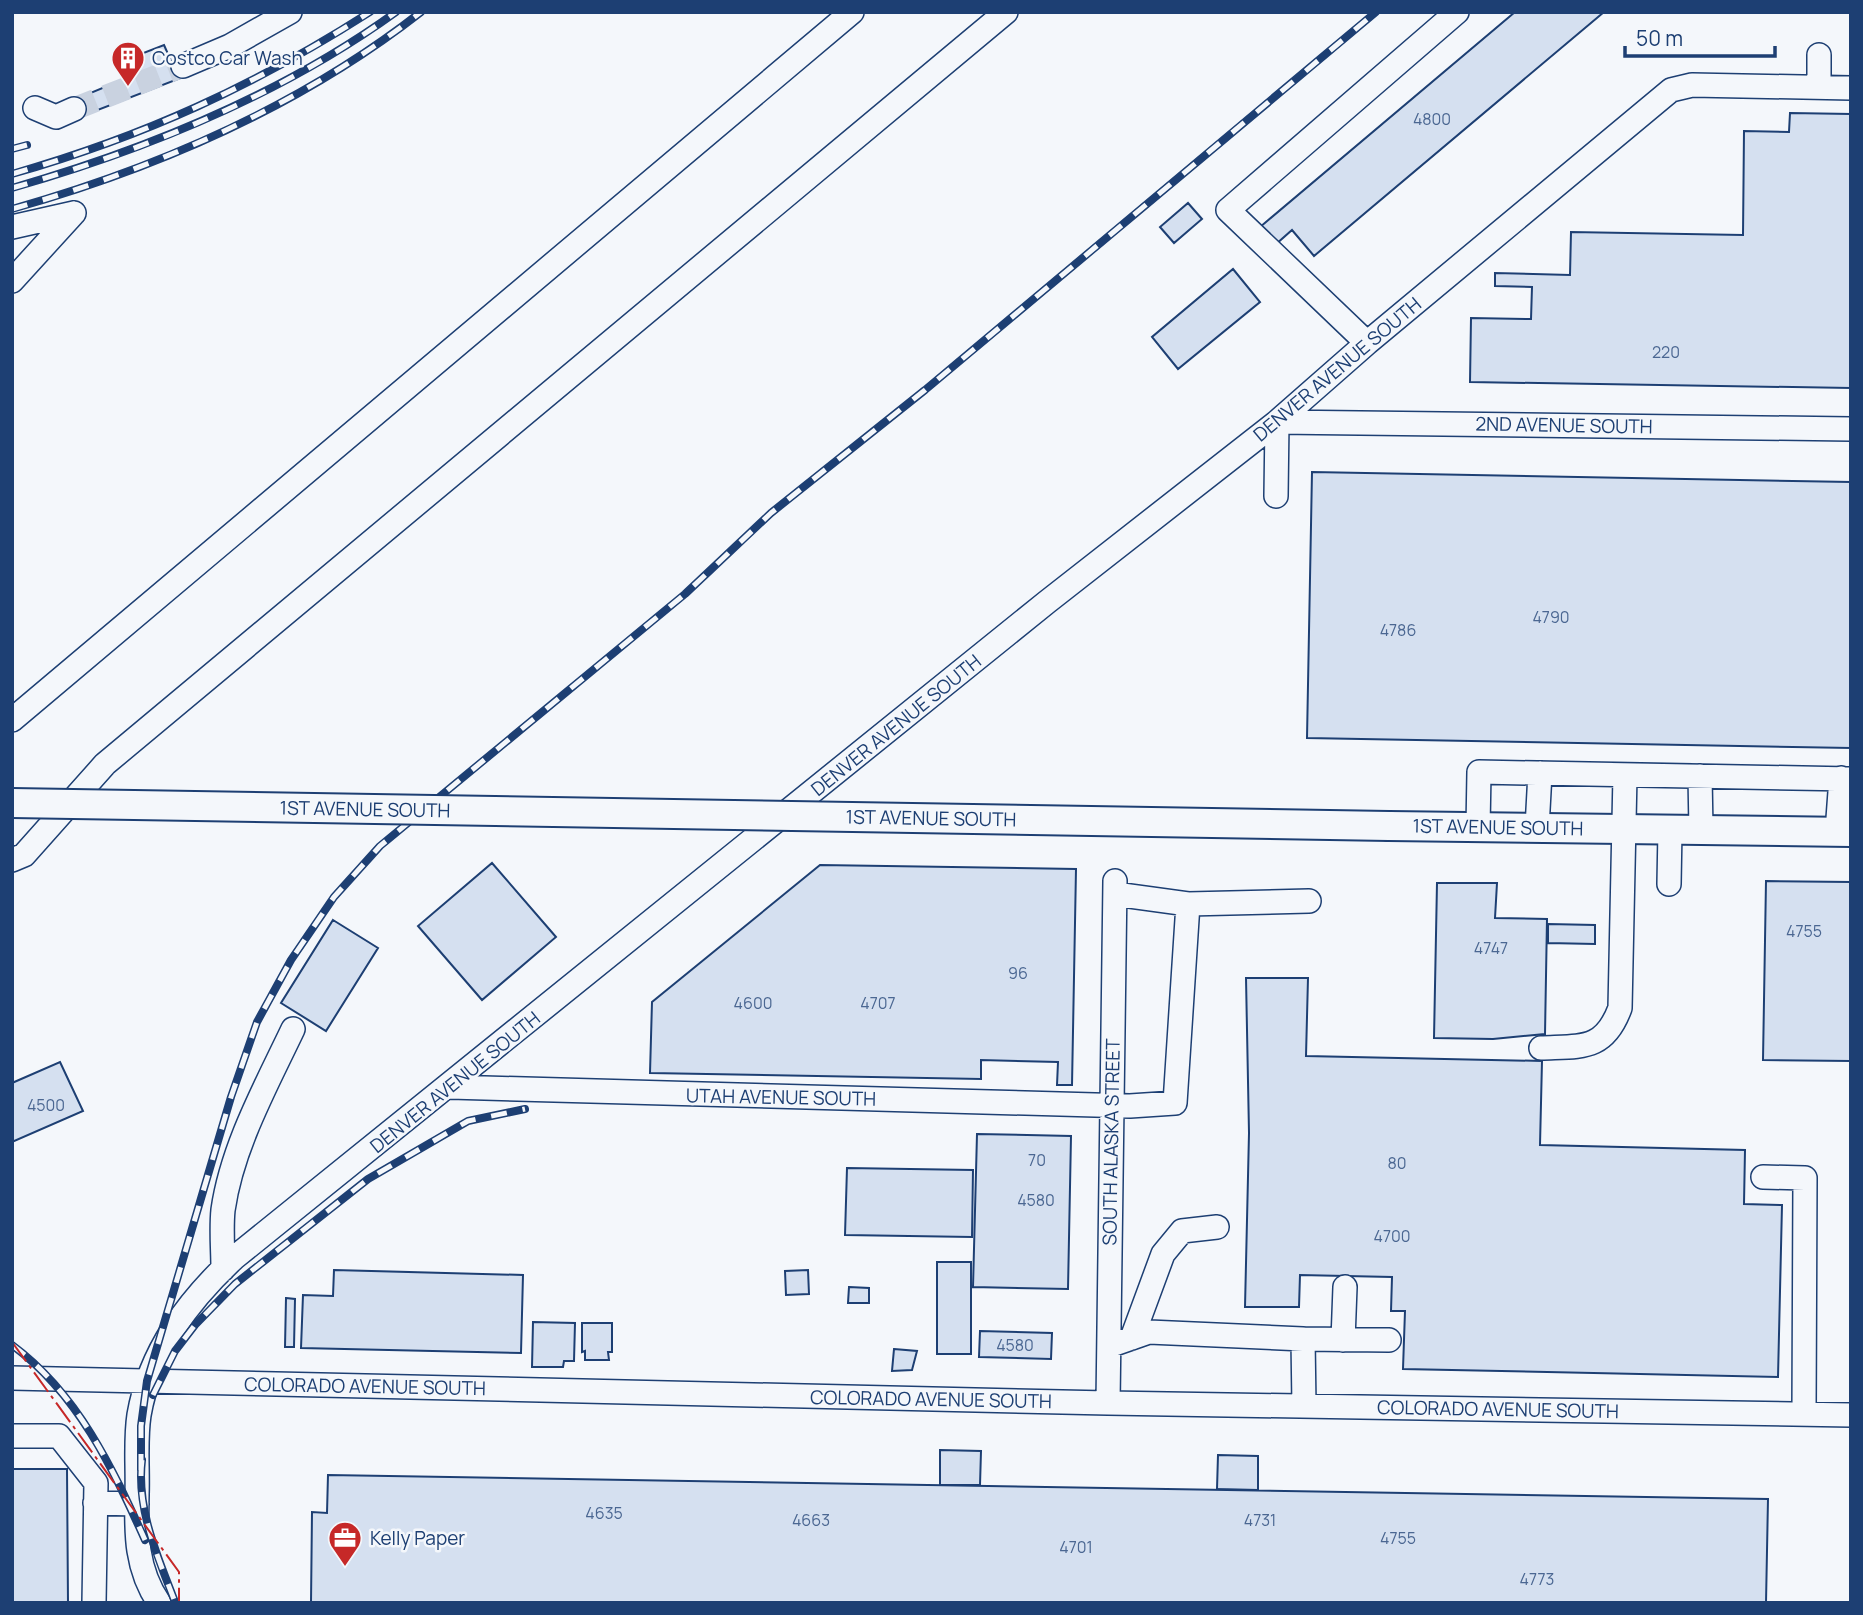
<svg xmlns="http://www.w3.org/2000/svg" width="1863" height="1615" font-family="Manrope,sans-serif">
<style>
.building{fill:#d5e0f0;stroke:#1d3f73;stroke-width:2}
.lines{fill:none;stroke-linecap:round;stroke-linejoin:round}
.minor-tunnel{stroke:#c9d2e0;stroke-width:23;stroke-dasharray:23 11;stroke-linecap:butt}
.minor-casing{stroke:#1d3f73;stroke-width:26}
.major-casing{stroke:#1d3f73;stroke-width:32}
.minor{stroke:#f4f7fb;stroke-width:23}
.major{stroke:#f4f7fb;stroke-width:28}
.rail-casing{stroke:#1d3f73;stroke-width:8}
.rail{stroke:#f4f7fb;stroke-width:5;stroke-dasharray:16;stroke-linecap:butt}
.major-bridge-casing{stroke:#1d3f73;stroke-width:32;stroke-linecap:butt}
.major-bridge{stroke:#f4f7fb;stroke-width:28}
.power{stroke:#c62828;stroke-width:2;stroke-dasharray:24 5 3.5 5;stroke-linecap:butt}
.labels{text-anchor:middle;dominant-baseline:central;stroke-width:5;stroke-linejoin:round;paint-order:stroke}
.number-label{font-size:16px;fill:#4b6792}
.poi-label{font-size:19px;fill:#1d3f73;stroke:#f4f7fb;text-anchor:start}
.street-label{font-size:19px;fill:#1d3f73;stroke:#f4f7fb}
</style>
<rect width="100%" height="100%" fill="#f4f7fb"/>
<!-- building -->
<path class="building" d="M1515,12H1604L1314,256L1292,230L1275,245L1260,227Z
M164,45L171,61L179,58L186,76L77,118L71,101L139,73L133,57Z
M1790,113L1851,114V388L1470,382L1471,318L1531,319L1532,287L1495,286V273L1570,275L1571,232L1743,235L1744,131L1789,132Z
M1188,203L1202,219L1174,243L1160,227Z
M1233,269L1260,302L1178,369L1152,337Z
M1312,472L1851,482V748L1307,738Z
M492,863L556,937L482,1000L418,926Z
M820,865L1076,869L1072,1085H1057L1058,1062L981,1060V1079L650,1073L652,1002Z
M1766,881L1851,882V1061L1763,1060Z
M1437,883H1497L1495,918L1547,919L1545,1034L1493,1039L1434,1038Z
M333,920L378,948L326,1031L281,1003Z
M1548,924L1595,925V944L1548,943Z
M1246,978H1308L1306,1056L1542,1061L1540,1145L1745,1150L1744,1204L1782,1205L1778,1377L1403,1369L1405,1311H1391L1392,1277L1300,1275L1299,1307H1245L1249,1133Z
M60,1062L83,1111L12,1142V1083Z
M977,1134L1071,1136L1068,1289L973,1287Z
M847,1168L973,1170L972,1237L845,1235Z
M937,1262H971V1354H937Z
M334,1270L523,1275L521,1353L301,1348L303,1295L333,1296Z
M808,1270L809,1294L786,1295L785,1271Z
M849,1287L869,1288V1303H848Z
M286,1298L295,1299L294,1347H285Z
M533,1322L575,1323L574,1361H564L563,1367H532Z
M582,1323H612V1352H608L609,1360H585V1351L582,1352Z
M980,1331L1052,1333L1051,1359L979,1357Z
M894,1349L917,1351L912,1370L892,1371Z
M940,1450L981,1451L980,1485H940Z
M1218,1455L1258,1456V1490L1217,1489Z
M12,1469H67L68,1603H12Z
M328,1475L1768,1499L1766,1603H311L312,1512L327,1513Z"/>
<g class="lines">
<!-- minor-tunnel -->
<path class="minor-tunnel" d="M74,109L183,66"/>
<defs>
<path id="minor" d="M1819,55V87
M183,66L230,46L290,12
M35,108L56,117L74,109
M12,227L74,213
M12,281L74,213
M1367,343L1228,210L1457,12
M1276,496L1277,422L1851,429
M12,720L852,12
M1700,776L1701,830
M1478,827L1479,772L1851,779
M1537,828L1540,773
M1837,832L1841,778
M12,860L24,855L105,764L1006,12
M1669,884L1670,830
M1188,904L1309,901
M1541,1048C1582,1046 1604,1051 1620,1008L1625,775
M450,1087L1130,1106L1175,1103L1188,904L1115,894
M1763,1177L1805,1178L1804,1414
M223,1269C223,1250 221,1229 223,1210C232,1147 266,1086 293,1029
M1132,1338L1163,1254L1182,1231L1217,1227
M1343,1340L1345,1287
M1109,1346L1149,1332L1303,1339
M12,1378L1108,1403L1851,1415
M1108,1403L1115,881
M1304,1406L1303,1339L1389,1340
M12,1436H59L96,1483L94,1603
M95,1503L137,1504
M159,1603C136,1569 136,1534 137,1495C138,1469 135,1441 139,1415C150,1351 188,1301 234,1258L1047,602L1277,422L1367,343L1671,90L1692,85L1851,88"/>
<path id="major" d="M1389,826L1851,832"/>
</defs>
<!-- minor casing -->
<use href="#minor" class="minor-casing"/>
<!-- major casing -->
<use href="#major" class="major-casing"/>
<!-- minor -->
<use href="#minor" class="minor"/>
<!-- major -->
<use href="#major" class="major"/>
<defs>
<path id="rail" d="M12,149L27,145
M12,174C145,136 254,86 370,12
M12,188C148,149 281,95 396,12
M12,209C157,168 302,105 421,12
M12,1345C78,1394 112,1467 145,1540
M153,1395L175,1351L195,1325L235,1284L368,1179L468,1121L525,1109
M142,1460C136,1509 158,1557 175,1602
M141,1470V1426L147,1381L231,1097L257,1022L291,960L334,897L380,846L685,594L771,513L925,390L1376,12"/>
</defs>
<!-- rail casing -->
<use href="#rail" class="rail-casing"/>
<!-- rail -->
<use href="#rail" class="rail"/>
<defs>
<path id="major-bridge" d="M12,803L1389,826"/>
</defs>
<!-- major-bridge casing -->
<use href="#major-bridge" class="major-bridge-casing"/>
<!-- major-bridge -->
<use href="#major-bridge" class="major-bridge"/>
<!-- power -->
<path class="power" d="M12,1342L179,1572V1603"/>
</g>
<!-- icons -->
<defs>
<symbol id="building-pin" viewBox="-11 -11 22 30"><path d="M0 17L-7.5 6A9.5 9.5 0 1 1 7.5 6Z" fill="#c62828" stroke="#f4f7fb"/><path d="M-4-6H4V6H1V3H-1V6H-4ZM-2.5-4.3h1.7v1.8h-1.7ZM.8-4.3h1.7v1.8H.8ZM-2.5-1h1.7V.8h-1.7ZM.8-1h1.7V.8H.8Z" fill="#fff"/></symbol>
<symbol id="office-pin" viewBox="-11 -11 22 30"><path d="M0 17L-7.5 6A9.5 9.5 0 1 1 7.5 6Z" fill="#c62828" stroke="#f4f7fb"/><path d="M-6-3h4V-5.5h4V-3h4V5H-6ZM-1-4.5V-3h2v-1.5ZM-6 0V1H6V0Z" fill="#fff"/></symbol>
</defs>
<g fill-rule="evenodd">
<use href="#building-pin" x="109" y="39" width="38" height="52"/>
<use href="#office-pin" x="326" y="1519" width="38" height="52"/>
</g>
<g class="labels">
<!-- number labels -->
<g class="number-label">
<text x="1432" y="119">4800</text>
<text x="1666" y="352">220</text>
<text x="1551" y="617">4790</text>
<text x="1398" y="630">4786</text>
<text x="1804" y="931">4755</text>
<text x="1491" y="948">4747</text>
<text x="1018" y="973">96</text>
<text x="753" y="1003">4600</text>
<text x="878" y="1003">4707</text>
<text x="46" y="1105">4500</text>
<text x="1037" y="1160">70</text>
<text x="1397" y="1163">80</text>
<text x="1036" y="1200">4580</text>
<text x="1392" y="1236">4700</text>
<text x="1015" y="1345">4580</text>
<text x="604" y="1513">4635</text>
<text x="811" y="1520">4663</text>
<text x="1260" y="1520">4731</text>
<text x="1398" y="1538">4755</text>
<text x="1076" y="1547">4701</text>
<text x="1537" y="1579">4773</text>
</g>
<!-- poi labels -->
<g class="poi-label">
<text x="152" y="58">Costco Car Wash</text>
<text x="370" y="1538">Kelly Paper</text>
</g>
<!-- street labels -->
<g class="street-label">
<text transform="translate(1337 369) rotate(-40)">DENVER AVENUE SOUTH</text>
<text transform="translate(1564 425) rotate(1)">2ND AVENUE SOUTH</text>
<text transform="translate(896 725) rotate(-39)">DENVER AVENUE SOUTH</text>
<text transform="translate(365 809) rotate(1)">1ST AVENUE SOUTH</text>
<text transform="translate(931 818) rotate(1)">1ST AVENUE SOUTH</text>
<text transform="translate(1498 827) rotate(1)">1ST AVENUE SOUTH</text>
<text transform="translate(455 1082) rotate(-39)">DENVER AVENUE SOUTH</text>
<text transform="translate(781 1097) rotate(1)">UTAH AVENUE SOUTH</text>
<text transform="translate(1111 1142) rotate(-89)">SOUTH ALASKA STREET</text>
<text transform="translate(365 1386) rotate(1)">COLORADO AVENUE SOUTH</text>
<text transform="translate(931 1399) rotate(1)">COLORADO AVENUE SOUTH</text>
<text transform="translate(1498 1409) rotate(1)">COLORADO AVENUE SOUTH</text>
</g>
</g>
<!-- border -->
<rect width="1863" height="1615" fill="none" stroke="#1d3f73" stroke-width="28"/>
<!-- scale -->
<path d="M1625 46v10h150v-10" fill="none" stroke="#1d3f73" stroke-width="3.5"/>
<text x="1636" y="46" font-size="21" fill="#1d3f73" stroke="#f4f7fb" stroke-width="5" paint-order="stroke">50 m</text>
</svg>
